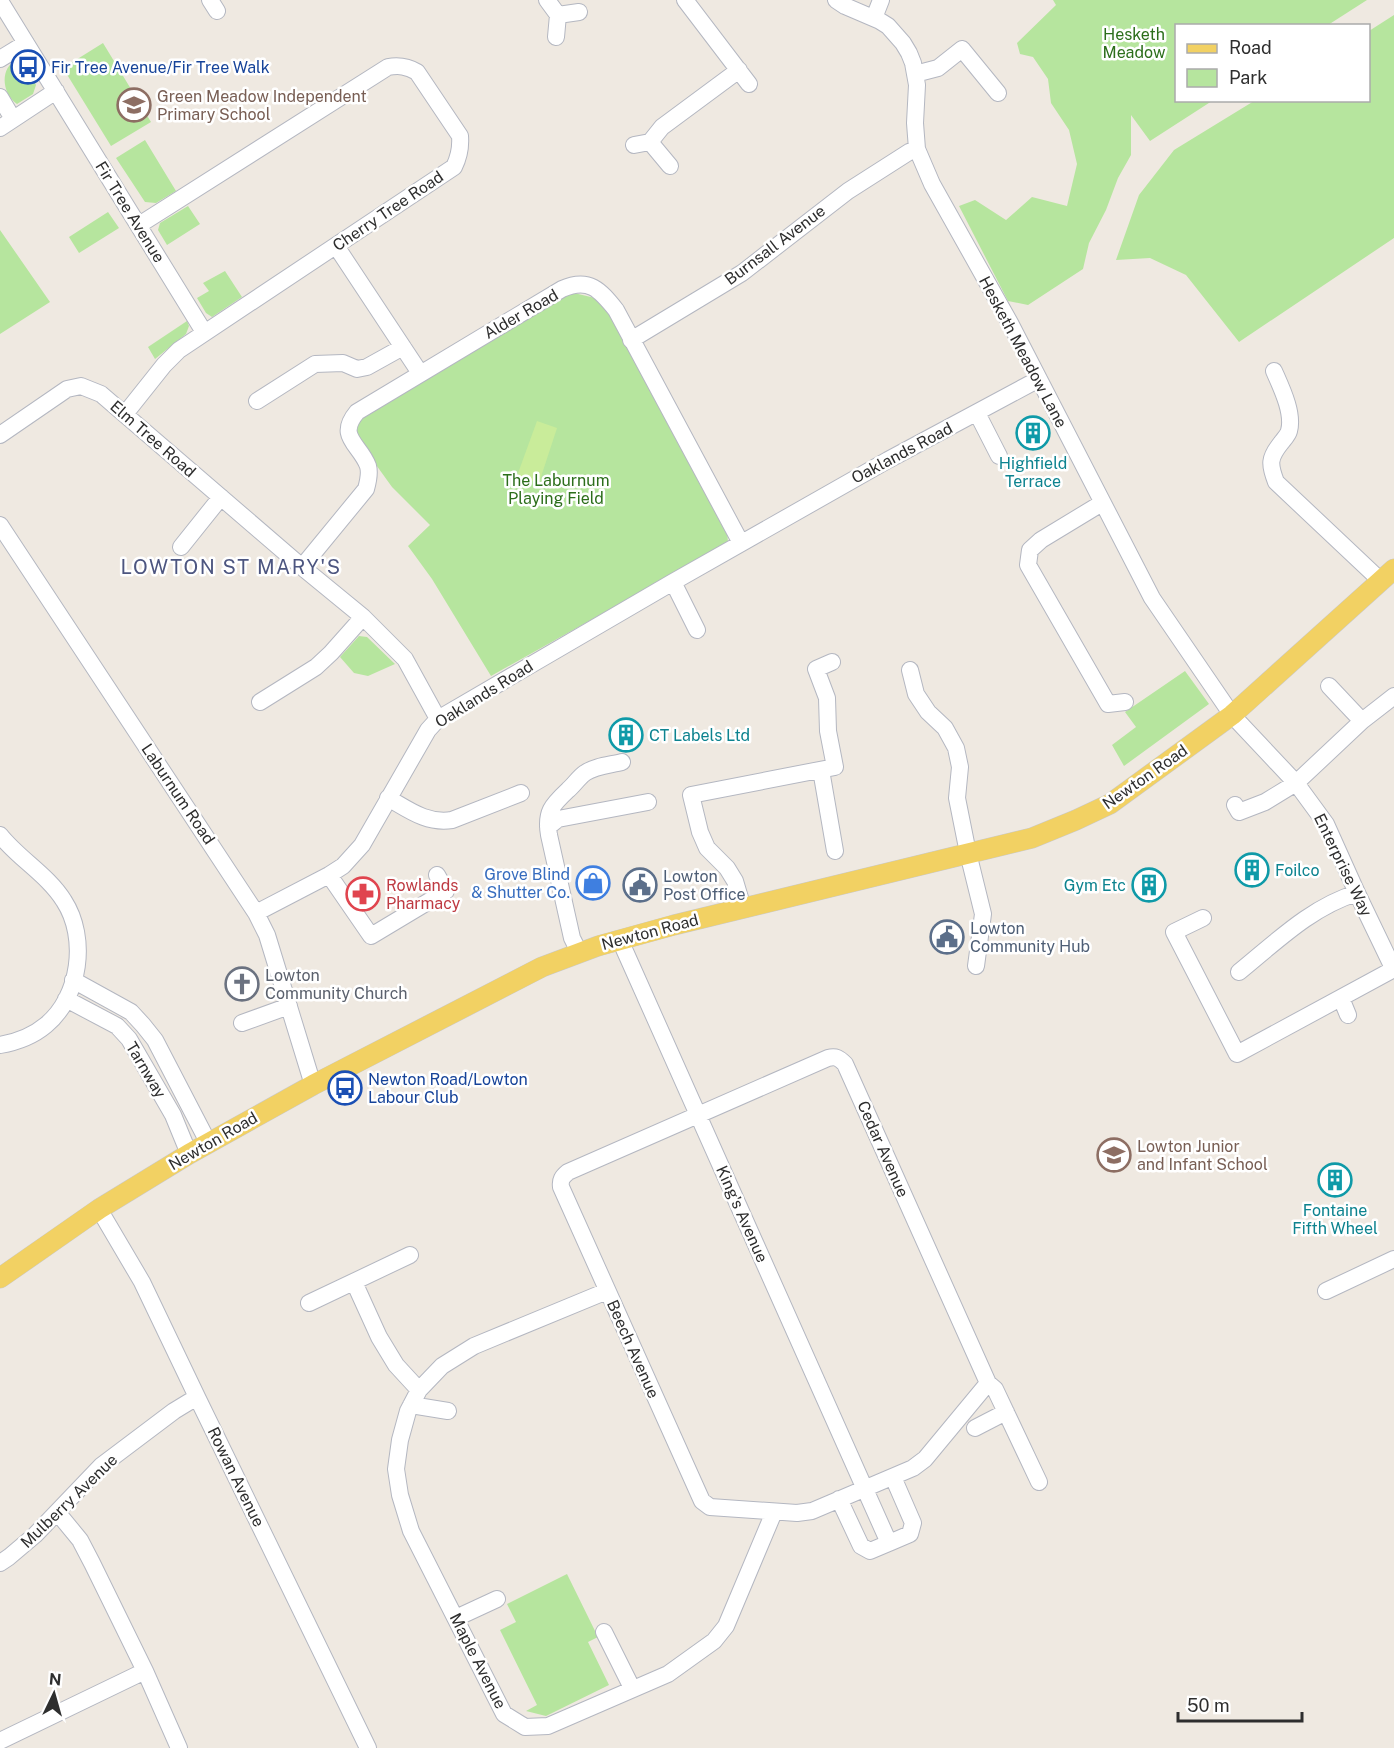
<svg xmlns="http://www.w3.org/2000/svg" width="1394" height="1748" font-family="'Public Sans',sans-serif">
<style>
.green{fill:#b6e59e}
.pitch{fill:#c9ec9a}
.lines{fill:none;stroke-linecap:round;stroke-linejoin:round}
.minor-casing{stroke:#b4b7c1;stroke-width:18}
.major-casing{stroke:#c9c9c9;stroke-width:21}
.minor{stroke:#fff;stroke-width:16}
.major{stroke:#f2d163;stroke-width:20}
.labels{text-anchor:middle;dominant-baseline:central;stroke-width:5;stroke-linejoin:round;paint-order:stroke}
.park-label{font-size:16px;fill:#2c6e1b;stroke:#fff}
.transit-label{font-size:16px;fill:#164399;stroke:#fff;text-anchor:start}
.education-label{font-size:16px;fill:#785e54;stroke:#fff;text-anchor:start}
.street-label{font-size:16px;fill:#2e2e2e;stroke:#fff}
.culture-label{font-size:16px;fill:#0d838f;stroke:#fff}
.shop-label{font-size:16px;fill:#366cbe;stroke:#fff;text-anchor:end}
.service-label{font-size:16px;fill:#4e5e75;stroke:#fff;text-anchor:start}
.health-label{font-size:16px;fill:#be3a42;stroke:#fff;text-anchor:start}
.worship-label{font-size:16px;fill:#5b616d;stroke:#fff;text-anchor:start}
.quarter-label{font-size:20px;letter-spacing:1.5px;fill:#4d5680;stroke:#fff}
</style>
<rect width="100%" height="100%" fill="#efe9e1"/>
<!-- green -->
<path class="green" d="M1053,0H1367L1328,25L1176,26V100L1212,101L1150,141L1131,115V155L1118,178L1106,210L1089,243L1083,269L1028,305L1008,301L959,206L975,200L1006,220L1032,197L1067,206L1077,164L1069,130L1051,103L1048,79L1033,57L1020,54L1017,43L1056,5Z
M1394,15V238L1239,342L1186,275L1150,258L1116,260L1139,195L1174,150L1254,101L1368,100L1369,31Z
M103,43L151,122L111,146L63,68Z
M17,60H24L36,85L33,94L17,104C1,93 0,67 17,60Z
M145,140L176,191L156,203L145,202L116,158Z
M188,206L200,224L167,245L158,230L160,223Z
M108,212L119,228L79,253L69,237Z
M0,230L50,302L0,334Z
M225,271L242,297L212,317L206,313L197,298L209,291L203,283Z
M574,293L595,298L612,316L727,529L728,543L491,676L432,579L408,546L430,525L392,487L361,444L356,435L357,423L362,416L558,297Z
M187,321L189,326L186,334L155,359L148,347Z
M359,636L367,637L395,664L368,676L354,673L340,657Z
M1185,671L1209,704L1124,766L1112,745L1136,727L1125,712Z
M567,1574L598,1637L588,1642L609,1685L546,1716L526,1711L537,1705L500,1630L516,1622L507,1604Z"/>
<!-- pitch -->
<path class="pitch" d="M537,421L557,428L539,483L517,476Z"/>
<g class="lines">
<defs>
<path id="minor" d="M210,0L217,11
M547,0L558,15L556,37
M685,0L749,84
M836,0L845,6L880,21L888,26L903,43L909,53L913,63L917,85L915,123L917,149L932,184L1010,323L1152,598L1232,715L1296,783L1326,824L1357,893L1394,970
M0,1L204,332
M558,15L579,12
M874,18L881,0
M0,59L26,43
M915,74L938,68L962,49L998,93
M0,97L13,119
M0,128L56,91
M650,142L662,127L739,70
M634,145L650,142L670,166
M336,246L420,373
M631,340L742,273L848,191L909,152L917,149
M1274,371C1281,387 1294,413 1289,431C1288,435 1284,439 1281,443C1269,458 1269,464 1276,482L1381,581
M257,401L315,364L343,363L357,369L367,367L403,347
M977,413L999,456
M125,414L164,365L179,350L454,167C459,157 461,148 460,136L417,72C407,66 399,65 388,67L139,225
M0,435L67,389L81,386L101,394L302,567L363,617L405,659L438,719
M1102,503L1041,540L1030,550L1028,565L1108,704L1125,702
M0,525L256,913L267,935L313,1085
M181,547L221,497
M302,567L366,489C368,482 370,473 368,466C360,444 336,437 357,412L562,289C589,277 600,290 616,310L741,543
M673,582L697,630
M910,670L916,694L928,712L945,728L956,748L960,767L957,798L968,853L983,914L976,966
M1329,686L1362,721
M260,702L316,667L331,653L363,617
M821,770L835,851
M388,798C409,810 427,824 452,820L521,793
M1235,805L1239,812L1265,802L1296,783L1362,721L1394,696
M548,827L558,819L648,802
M0,835C19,859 48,875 64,901C88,938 80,997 46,1025C33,1036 17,1042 0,1045
M329,875L371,936L446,891L437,875
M743,908L735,881L727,868L707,848L700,832L691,795L835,767L828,731L827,698L816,669L832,662
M256,913L329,875L343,866L362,845L428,730L438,719L673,582L888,460L1039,379
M1203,918L1174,932L1237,1054L1394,969
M620,940L889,1543L910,1534L913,1523L893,1477
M579,952L572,938L549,835C545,812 552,805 568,790C574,785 579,777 585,773C595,766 610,765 622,762
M1239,972C1276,942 1311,907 1357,893
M73,980L131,1012L143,1025L155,1040L208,1142
M1341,998L1348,1015
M66,999L117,1026L129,1039L173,1115L189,1154
M242,1023L289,1006
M99,1209L142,1282L197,1397L368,1748
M354,1282L379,1337L396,1365L419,1390
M607,1291L474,1346L442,1366L419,1390L408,1411L400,1440L396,1469L400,1495L411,1531L504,1714L525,1727L548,1726L668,1674L714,1641L726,1626L774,1512
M1326,1291L1394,1259
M309,1303L410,1255
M988,1383L925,1459L913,1468L812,1511L797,1513L710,1507L702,1501L561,1187C560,1180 562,1177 568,1172L828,1058C836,1056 839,1058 845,1064L988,1383L995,1389L1039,1482
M411,1405L448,1411
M975,1428L1006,1412
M839,1499L861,1546L870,1551L889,1543
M57,1512L80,1540L92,1563L145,1671L179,1748
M0,1563L9,1557L35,1535L101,1466L174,1411L197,1397
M456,1618L497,1599
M604,1632L632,1688
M0,1741L145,1671"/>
<path id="major" d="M0,1278L99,1209L189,1154L313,1085L542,967L598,946L674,925L1032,838L1076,820L1110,804L1232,715L1394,569"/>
</defs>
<!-- minor casing -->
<use href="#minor" class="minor-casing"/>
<!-- major casing -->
<use href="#major" class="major-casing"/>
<!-- minor -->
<use href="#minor" class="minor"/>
<!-- major -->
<use href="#major" class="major"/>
</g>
<!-- icons -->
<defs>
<symbol id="bus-ring" viewBox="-11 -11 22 22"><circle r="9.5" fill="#fff" stroke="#1a4fb4" stroke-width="1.5"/><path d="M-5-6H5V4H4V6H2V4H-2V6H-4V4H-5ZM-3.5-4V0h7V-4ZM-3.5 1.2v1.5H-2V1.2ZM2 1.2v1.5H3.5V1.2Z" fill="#1a4fb4"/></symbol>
<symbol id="school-ring" viewBox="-11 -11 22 22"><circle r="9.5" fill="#fff" stroke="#8d6e63" stroke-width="1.5"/><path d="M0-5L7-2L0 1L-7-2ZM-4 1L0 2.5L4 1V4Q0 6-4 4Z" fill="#8d6e63"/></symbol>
<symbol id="building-ring" viewBox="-11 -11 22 22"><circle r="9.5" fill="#fff" stroke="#0f9aa8" stroke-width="1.5"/><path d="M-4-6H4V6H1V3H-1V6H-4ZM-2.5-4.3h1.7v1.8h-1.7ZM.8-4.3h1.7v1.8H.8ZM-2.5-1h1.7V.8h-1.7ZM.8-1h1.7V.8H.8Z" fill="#0f9aa8"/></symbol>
<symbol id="shop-ring" viewBox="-11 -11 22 22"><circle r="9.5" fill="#fff" stroke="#3f7fe0" stroke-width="1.5"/><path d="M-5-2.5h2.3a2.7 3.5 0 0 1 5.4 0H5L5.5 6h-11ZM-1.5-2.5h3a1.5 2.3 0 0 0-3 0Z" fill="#3f7fe0"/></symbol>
<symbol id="civic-ring" viewBox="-11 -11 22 22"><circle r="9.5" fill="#fff" stroke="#5c6f8a" stroke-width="1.5"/><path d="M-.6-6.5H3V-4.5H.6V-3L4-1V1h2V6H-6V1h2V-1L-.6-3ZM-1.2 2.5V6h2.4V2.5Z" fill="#5c6f8a"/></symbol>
<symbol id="pharmacy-ring" viewBox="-11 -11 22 22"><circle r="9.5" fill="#fff" stroke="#e0444e" stroke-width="1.5"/><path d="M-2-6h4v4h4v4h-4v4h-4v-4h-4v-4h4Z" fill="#e0444e"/></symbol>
<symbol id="church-ring" viewBox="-11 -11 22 22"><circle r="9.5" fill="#fff" stroke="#6b7280" stroke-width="1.5"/><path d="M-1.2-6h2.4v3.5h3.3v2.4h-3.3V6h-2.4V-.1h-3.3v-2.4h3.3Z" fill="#6b7280"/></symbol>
</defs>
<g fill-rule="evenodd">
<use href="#bus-ring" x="9" y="48" width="38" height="38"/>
<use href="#school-ring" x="115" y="86" width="38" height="38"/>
<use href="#building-ring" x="1014" y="414" width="38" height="38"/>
<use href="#building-ring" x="607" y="716" width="38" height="38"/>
<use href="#building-ring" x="1233" y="851" width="38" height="38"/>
<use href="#shop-ring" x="574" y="864" width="38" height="38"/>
<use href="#civic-ring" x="621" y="866" width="38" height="38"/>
<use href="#building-ring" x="1130" y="866" width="38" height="38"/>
<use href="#pharmacy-ring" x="344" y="875" width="38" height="38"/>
<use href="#civic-ring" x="928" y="918" width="38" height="38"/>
<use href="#church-ring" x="223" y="965" width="38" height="38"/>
<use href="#bus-ring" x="326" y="1069" width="38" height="38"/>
<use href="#school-ring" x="1095" y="1136" width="38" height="38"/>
<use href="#building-ring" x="1316" y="1161" width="38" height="38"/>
</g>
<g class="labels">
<!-- park labels -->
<g class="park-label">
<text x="1134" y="34">Hesketh<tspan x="1134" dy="18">Meadow</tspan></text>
<text x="556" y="480">The Laburnum<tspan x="556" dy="18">Playing Field</tspan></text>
</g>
<!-- transit labels -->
<g class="transit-label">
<text x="51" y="67">Fir Tree Avenue/Fir Tree Walk</text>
<text x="368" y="1079">Newton Road/Lowton<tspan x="368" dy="18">Labour Club</tspan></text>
</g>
<!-- education labels -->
<g class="education-label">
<text x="157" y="96">Green Meadow Independent<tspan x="157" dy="18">Primary School</tspan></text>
<text x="1137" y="1146">Lowton Junior<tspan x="1137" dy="18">and Infant School</tspan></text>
</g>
<!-- street labels -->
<g class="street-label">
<text transform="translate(388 211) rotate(-34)">Cherry Tree Road</text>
<text transform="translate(130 212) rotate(58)">Fir Tree Avenue</text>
<text transform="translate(775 245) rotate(-37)">Burnsall Avenue</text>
<text transform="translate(521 314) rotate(-30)">Alder Road</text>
<text transform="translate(1023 352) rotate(62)">Hesketh Meadow Lane</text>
<text transform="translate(153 439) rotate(41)">Elm Tree Road</text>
<text transform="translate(902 453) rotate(-28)">Oaklands Road</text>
<text transform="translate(484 694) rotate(-32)">Oaklands Road</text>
<text transform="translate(1145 777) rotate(-35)">Newton Road</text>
<text transform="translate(178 794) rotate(56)">Laburnum Road</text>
<text transform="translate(1343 865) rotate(64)">Enterprise Way</text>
<text transform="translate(650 932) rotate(-15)">Newton Road</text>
<text transform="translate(146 1070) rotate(59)">Tarnway</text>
<text transform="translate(213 1141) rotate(-30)">Newton Road</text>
<text transform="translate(883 1149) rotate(66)">Cedar Avenue</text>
<text transform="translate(742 1214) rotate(66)">King's Avenue</text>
<text transform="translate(633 1349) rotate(66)">Beech Avenue</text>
<text transform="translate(236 1477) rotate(64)">Rowan Avenue</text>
<text transform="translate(69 1501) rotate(-44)">Mulberry Avenue</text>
<text transform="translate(478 1661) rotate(63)">Maple Avenue</text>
</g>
<!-- culture labels -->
<g class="culture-label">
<text x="1033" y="463">Highfield<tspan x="1033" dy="18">Terrace</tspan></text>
<text x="649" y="735" text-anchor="start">CT Labels Ltd</text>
<text x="1275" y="870" text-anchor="start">Foilco</text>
<text x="1126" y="885" text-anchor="end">Gym Etc</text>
<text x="1335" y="1210">Fontaine<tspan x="1335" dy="18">Fifth Wheel</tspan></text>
</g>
<!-- shop labels -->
<g class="shop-label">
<text x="570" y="874">Grove Blind<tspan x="570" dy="18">&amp; Shutter Co.</tspan></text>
</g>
<!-- service labels -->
<g class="service-label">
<text x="663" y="876">Lowton<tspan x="663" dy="18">Post Office</tspan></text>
<text x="970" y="928">Lowton<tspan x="970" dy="18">Community Hub</tspan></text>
</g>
<!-- health labels -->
<g class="health-label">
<text x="386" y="885">Rowlands<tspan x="386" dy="18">Pharmacy</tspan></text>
</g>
<!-- worship labels -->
<g class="worship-label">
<text x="265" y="975">Lowton<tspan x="265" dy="18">Community Church</tspan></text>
</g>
<!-- quarter labels -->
<g class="quarter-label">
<text x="231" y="567">LOWTON ST MARY'S</text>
</g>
</g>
<!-- legend -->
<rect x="1175" y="24" width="195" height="78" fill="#ffffff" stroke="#ababab" stroke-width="1.5"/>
<rect x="1187" y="44" width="30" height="9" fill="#f2d163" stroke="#ababab" stroke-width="1.5"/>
<text x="1229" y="54" font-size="18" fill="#2e2e2e">Road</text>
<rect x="1187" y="69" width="30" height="18" fill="#b6e59e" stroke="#ababab" stroke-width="1.5"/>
<text x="1229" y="84" font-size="18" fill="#2e2e2e">Park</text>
<!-- north arrow -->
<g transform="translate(54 1694) rotate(5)" stroke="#ffffff" stroke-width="4.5" paint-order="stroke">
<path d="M0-4.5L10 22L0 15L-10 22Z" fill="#2e2e2e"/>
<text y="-9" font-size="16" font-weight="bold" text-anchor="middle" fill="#2e2e2e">N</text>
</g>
<!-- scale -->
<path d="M1178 1712v9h124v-9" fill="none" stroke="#2e2e2e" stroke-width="3"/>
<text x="1187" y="1712" font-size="18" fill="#2e2e2e" stroke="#ffffff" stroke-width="4.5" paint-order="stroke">50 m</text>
</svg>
